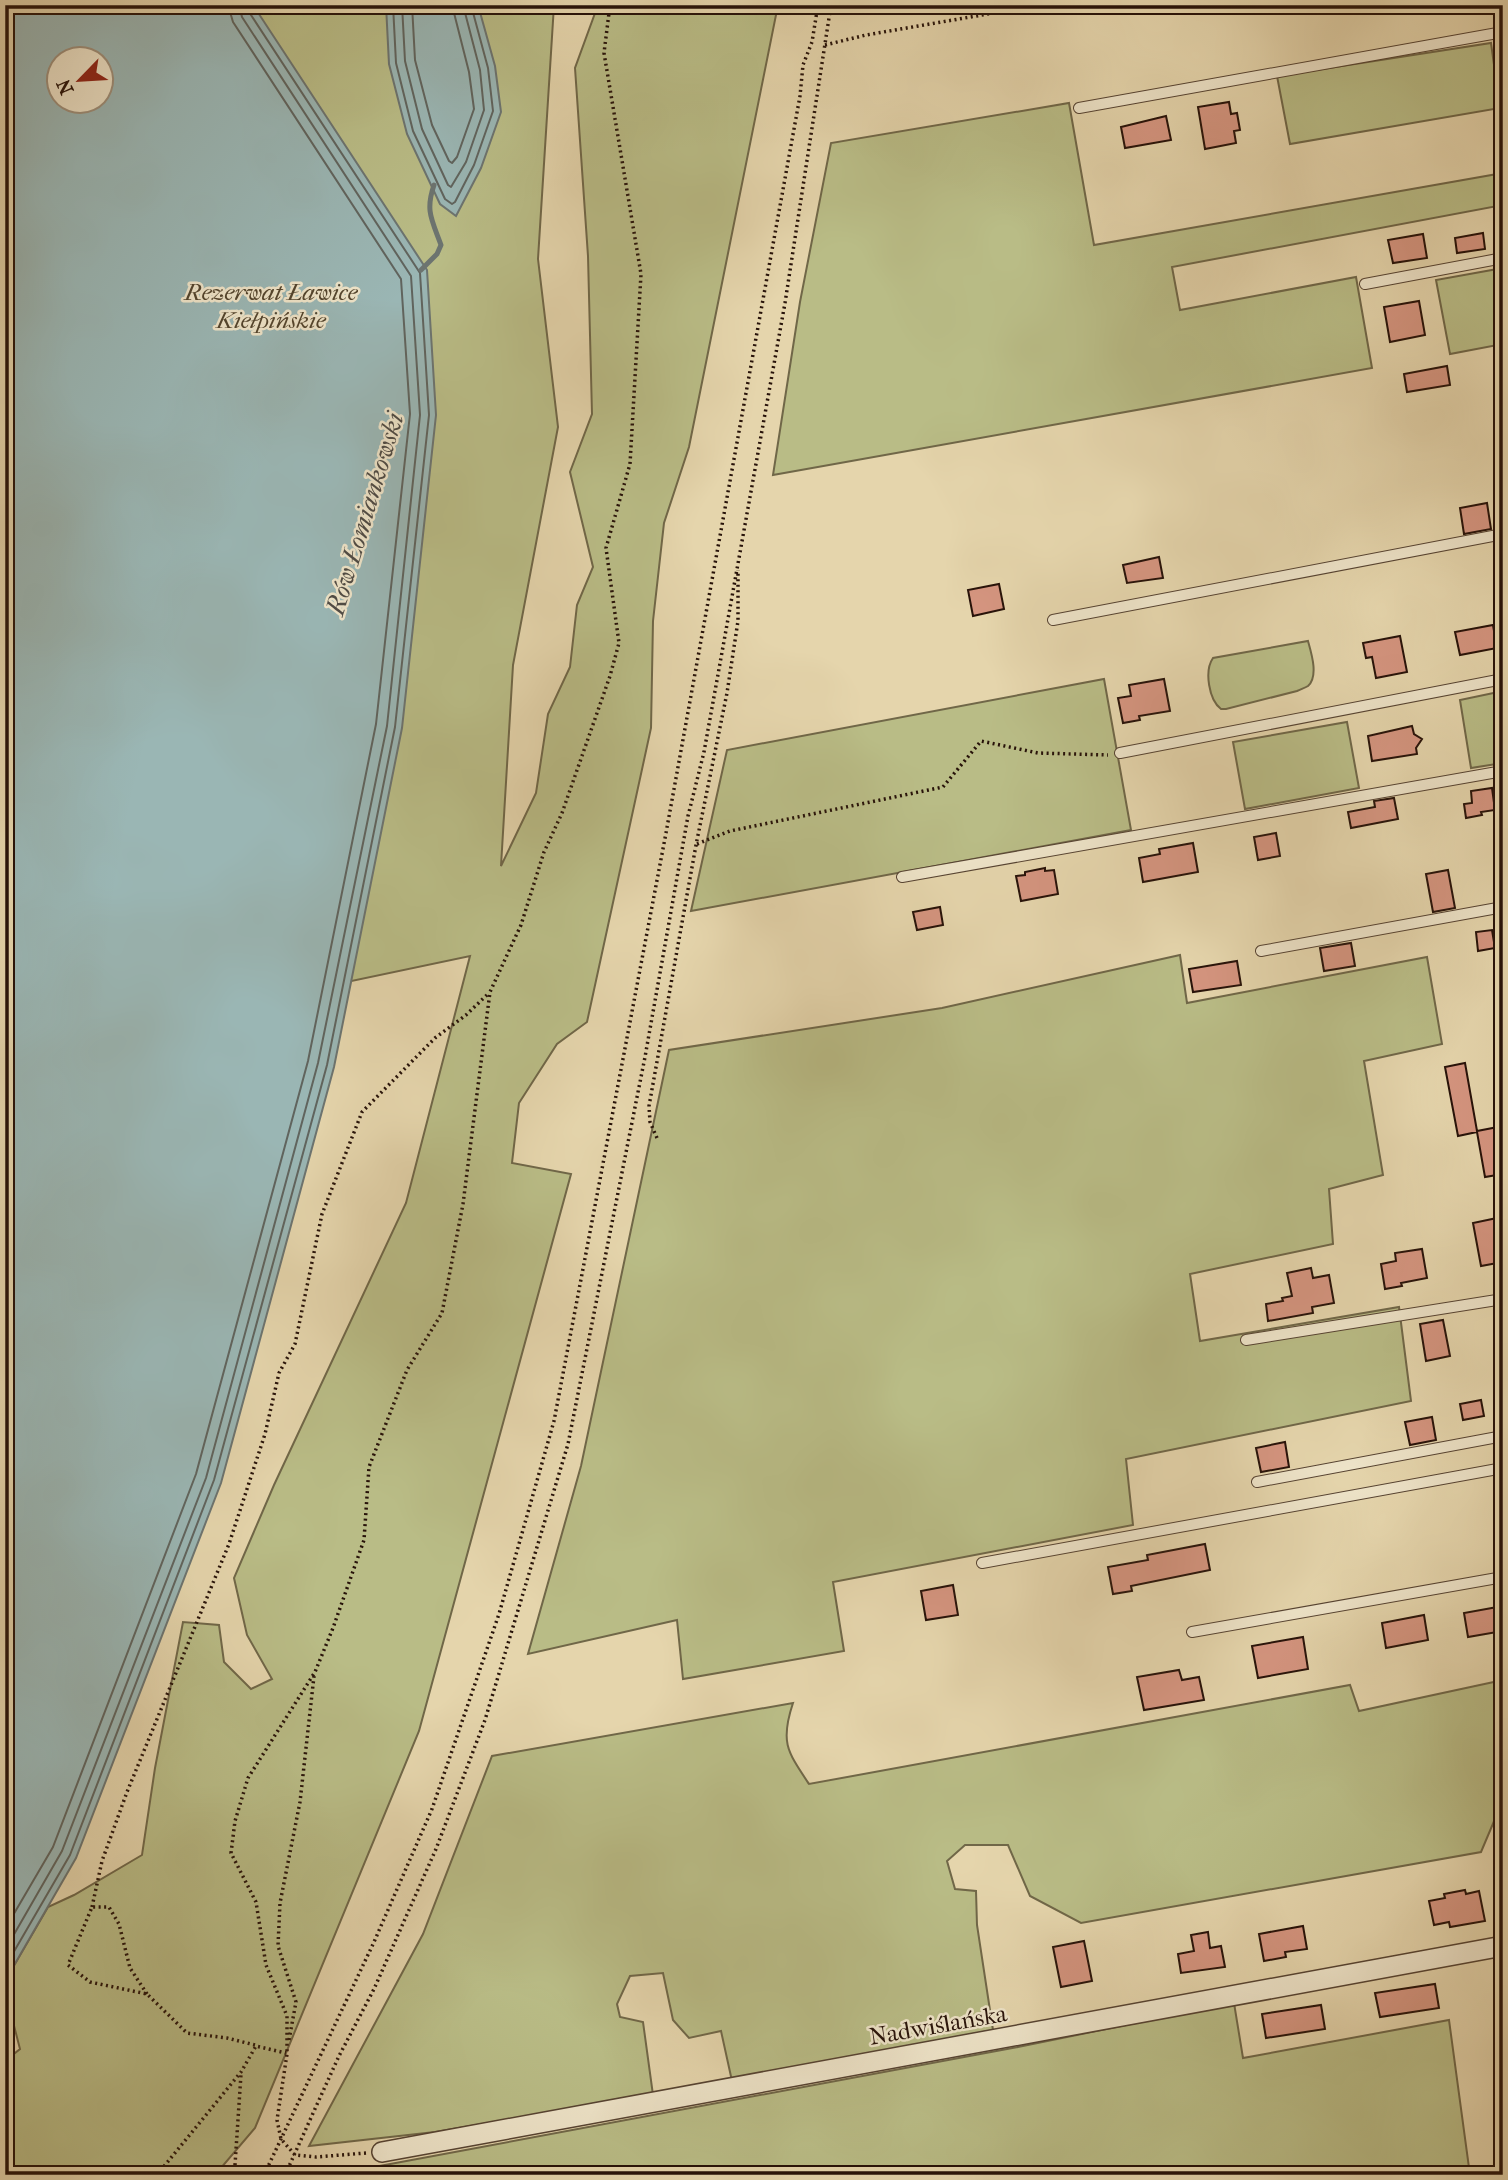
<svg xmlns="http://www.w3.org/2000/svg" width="1508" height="2180" font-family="'IM FELL French Canon',serif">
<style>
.green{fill:#b9bc86;stroke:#706748;stroke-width:2;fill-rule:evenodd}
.water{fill:#9ab6b4;stroke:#6c7470;stroke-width:2;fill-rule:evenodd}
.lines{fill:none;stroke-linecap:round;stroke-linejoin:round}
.shore{stroke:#60645e;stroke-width:2}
.stream{stroke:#6c7470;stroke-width:5}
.building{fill:#d59580;stroke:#271209;stroke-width:2}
.service-casing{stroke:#564332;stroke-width:12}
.minor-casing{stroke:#564332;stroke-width:22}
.path{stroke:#271209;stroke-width:3.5;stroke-dasharray:2 3.5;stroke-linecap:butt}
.service{stroke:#eee4c9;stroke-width:10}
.minor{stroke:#eee4c9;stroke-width:19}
.labels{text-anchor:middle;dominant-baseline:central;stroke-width:5;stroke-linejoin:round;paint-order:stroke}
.park-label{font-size:24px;font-style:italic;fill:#53452e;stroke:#eee4c9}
.street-label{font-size:24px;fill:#271209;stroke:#eee4c9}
.water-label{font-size:26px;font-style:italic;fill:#4f4b45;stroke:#eee4c9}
</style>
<rect width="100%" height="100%" fill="#e5d5ac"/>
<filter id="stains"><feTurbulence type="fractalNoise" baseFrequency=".00286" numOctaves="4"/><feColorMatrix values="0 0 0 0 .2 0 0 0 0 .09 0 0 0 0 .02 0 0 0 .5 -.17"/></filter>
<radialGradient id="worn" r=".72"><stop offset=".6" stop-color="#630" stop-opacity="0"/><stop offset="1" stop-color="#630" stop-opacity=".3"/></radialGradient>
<!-- green -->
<path class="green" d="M5,5H554L538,259L558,427L513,665L501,866L536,793L548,714L570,667L577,605L593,567L570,472L592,414L588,256L575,68L598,5H778L689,447L664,523L653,621L651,728L587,1022L557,1044L519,1103L512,1163L571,1174L419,1731L255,2128L215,2175H13L5,2101V2061L20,2049L12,2018L5,2011V1981L48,1907L74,1895L142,1855L155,1768L183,1622L219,1625L224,1662L251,1689L272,1679L247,1635L234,1578L274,1485L406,1203L470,956L5,1054ZM60,60H102V102H60Z
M1491,43L1500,108L1290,144L1277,76Z
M1069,103L1094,245L1503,173V205L1172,267L1180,310L1356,277L1372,368L773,475L800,302L831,143Z
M1503,268V344L1450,354L1436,280Z
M1308,641C1311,652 1319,676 1308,686C1305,688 1301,689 1297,691L1226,709H1221C1209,700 1204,671 1213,658Z
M1104,679L1131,830L691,911L727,750Z
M1503,691V763L1471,768L1460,700Z
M1347,722L1359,788L1245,809L1233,742Z
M1180,955L1187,1003L1427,957L1442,1044L1364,1061L1383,1175L1329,1189L1333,1244L1190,1274L1200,1341L1399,1307L1411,1401L1126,1459L1133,1525L833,1582L844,1651L683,1679L677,1620L528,1654L581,1466L669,1050L942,1008Z
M1503,1680V1800L1481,1852L1081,1923L1030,1896L1008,1845H965L947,1861L955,1889L976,1891L977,1925L993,2030L732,2081L721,2031L689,2038L673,2020L663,1973L630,1976L617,2004L620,2017L643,2022L653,2095L435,2132L309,2146L423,1934L492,1756L793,1703C780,1742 787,1751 809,1784L1350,1685L1359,1711Z
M1234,2003L1243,2058L1449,2020L1470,2175H331L1018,2047Z"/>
<!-- water -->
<path class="water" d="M5,5H253L427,270L436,415L402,728L334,1067L221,1483L76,1858L5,1981ZM60,60H102V102H60Z
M386,5H478L495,66L501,112L481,168L456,216L440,204L407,134L389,64Z"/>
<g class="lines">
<!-- shore -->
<path class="shore" d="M393,5L396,63L413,131L445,199L452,204L455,202L474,165L493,111L488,68L471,5
M402,5L405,61L422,129L448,185L451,187L466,162L484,110L480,70L463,5
M412,5L415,60L432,125L449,161L452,163L457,157L474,109L469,72L452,5
M5,1929L53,1847L196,1474L308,1061L376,724L410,414L401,279L233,22L228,5
M5,1950L62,1851L206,1478L318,1063L387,726L420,415L411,276L242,17L239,5
M5,1967L70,1855L214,1480L327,1065L395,727L429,415L420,273L249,12L248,5"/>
<!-- stream -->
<path class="stream" d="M421,270L437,254L441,245C432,220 425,211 434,185"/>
</g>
<!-- building -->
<path class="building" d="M1229,102L1231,114L1237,113L1240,130L1234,131L1236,143L1205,149L1198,107Z
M1166,116L1171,140L1125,148L1121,127Z
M1483,233L1485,249L1457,253L1455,238Z
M1423,234L1427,258L1393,263L1388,240Z
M1419,301L1425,335L1390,342L1384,307Z
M1447,366L1450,385L1407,392L1404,374Z
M1487,503L1491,529L1464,534L1460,508Z
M1159,557L1163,578L1127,583L1123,565Z
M999,584L1004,609L973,616L968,590Z
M1493,625L1497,648L1460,655L1455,632Z
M1400,636L1407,672L1376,678L1372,657L1366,658L1363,643Z
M1164,679L1170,711L1139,716L1140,720L1123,723L1118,698L1131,696L1129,685Z
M1412,726L1414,734L1422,739L1416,748L1417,754L1372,761L1368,736Z
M1492,788L1495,810L1481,812L1482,815L1466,818L1464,804L1472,803L1471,791Z
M1394,798L1398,819L1351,828L1348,812L1375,807L1374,801Z
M1276,833L1280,856L1258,860L1254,837Z
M1193,843L1198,872L1143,882L1139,858L1160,854L1159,849Z
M1045,868V871L1054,870L1058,894L1021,901L1016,876L1025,875V872Z
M1448,870L1455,908L1433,912L1426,874Z
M940,907L943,925L917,930L913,912Z
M1492,930L1495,948L1478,951L1476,932Z
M1351,943L1355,966L1324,971L1320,948Z
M1237,961L1241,985L1193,992L1189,969Z
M1465,1063L1477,1131L1503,1126V1174L1485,1177L1477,1132L1458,1136L1445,1067Z
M1497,1218L1500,1238L1503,1237V1262L1481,1266L1473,1223Z
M1422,1249L1427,1278L1401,1283L1402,1286L1385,1289L1381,1264L1396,1261L1395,1253Z
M1311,1268L1313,1278L1329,1275L1334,1303L1312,1307L1313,1313L1268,1321L1266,1304L1283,1301L1282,1298L1292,1296L1287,1273Z
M1443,1320L1450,1356L1426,1361L1420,1324Z
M1481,1400L1484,1416L1463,1420L1460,1404Z
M1432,1417L1436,1440L1410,1445L1405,1422Z
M1285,1442L1289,1467L1261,1472L1256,1448Z
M1205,1544L1210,1570L1131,1586L1132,1591L1113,1594L1108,1567L1148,1560L1147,1555Z
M953,1585L958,1615L926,1620L921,1591Z
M1503,1606V1631L1468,1637L1464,1613Z
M1424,1615L1428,1640L1386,1648L1382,1623Z
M1303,1637L1308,1669L1258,1678L1252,1646Z
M1179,1670L1182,1680L1199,1677L1204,1700L1144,1710L1137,1677Z
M1465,1890L1466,1894L1479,1891L1485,1921L1450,1927L1449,1922L1434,1925L1429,1901L1445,1898L1444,1894Z
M1303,1926L1307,1949L1285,1952L1286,1957L1264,1961L1259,1934Z
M1208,1932L1210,1948L1221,1946L1225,1967L1181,1973L1178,1954L1194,1951L1191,1935Z
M1084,1941L1092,1981L1061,1987L1053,1947Z
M1435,1984L1439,2008L1380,2017L1375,1993Z
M1321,2005L1325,2029L1266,2038L1262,2014Z"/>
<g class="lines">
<defs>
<path id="service" d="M1079,108L1503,32
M1365,284L1503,258
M1053,620L1503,534
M1120,753L1503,679
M902,877L1503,771
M1261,951L1503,907
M1246,1340L1503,1299
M1257,1482L1503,1436
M982,1563L1503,1468
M1192,1632L1503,1577"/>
<path id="minor" d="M382,2152L1503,1946"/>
</defs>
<!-- service casing -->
<use href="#service" class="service-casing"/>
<!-- minor casing -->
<use href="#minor" class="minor-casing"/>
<!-- path -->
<path class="path" d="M825,45L866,35L1040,5
M697,844L730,831L943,787L981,741L1038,753L1108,755
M657,1138L650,1122L649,1106L696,845L727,693L738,621V570
M92,1907L102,1861L127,1792L229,1544L265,1434L279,1373L295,1344L322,1214L362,1112L435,1038L466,1015L489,993
M147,1994L130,1968L119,1924L109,1907H92L68,1965L90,1982L147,1994L187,2033L227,2038L255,2045
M289,2040L296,2002L278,1946L280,1903L300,1802L314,1676
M366,2153L316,2157L295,2155L281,2139L277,2120L287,2054V2016L266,1965L256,1902L231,1853L235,1821L248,1778L315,1672L333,1628L364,1540L369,1467L407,1370L442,1313L463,1204L490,992L521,925L544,852L562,813L610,676L619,643L606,548L630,464L641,274L604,53L610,5
M157,2175L241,2072L256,2046L286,2053
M230,2175L235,2165L241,2074
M264,2175L374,1942L432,1809L499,1614L554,1421L666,833L800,96L803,65L812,42L818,5
M285,2175L339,2056L374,1989L436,1849L485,1720L568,1444L645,1057L688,816L704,752L785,303L831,5"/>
<!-- service -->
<use href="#service" class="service"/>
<!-- minor -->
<use href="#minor" class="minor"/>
</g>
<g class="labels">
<!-- park labels -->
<g class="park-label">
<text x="271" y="292">Rezerwat Ławice<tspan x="271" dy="28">Kiełpińskie</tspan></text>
</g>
<!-- street labels -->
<g class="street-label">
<text transform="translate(938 2025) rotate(-10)">Nadwiślańska</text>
</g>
<!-- water labels -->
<g class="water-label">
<text transform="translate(365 514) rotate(-73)">Rów Łomiankowski</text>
</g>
</g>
<!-- margin -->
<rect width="1508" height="2180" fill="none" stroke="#e5d5ac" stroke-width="28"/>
<rect x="7" y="7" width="1494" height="2166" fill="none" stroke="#271209" stroke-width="3.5"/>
<rect x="14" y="14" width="1480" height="2152" fill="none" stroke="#271209" stroke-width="2"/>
<!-- north arrow -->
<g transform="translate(80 80) rotate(245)"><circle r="33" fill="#eee4c9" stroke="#9e907c" stroke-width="2"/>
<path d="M0-5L12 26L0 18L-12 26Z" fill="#8f2418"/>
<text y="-10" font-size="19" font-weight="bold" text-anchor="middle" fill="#271209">N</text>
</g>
<rect width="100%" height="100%" filter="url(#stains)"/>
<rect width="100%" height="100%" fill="url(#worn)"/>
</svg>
